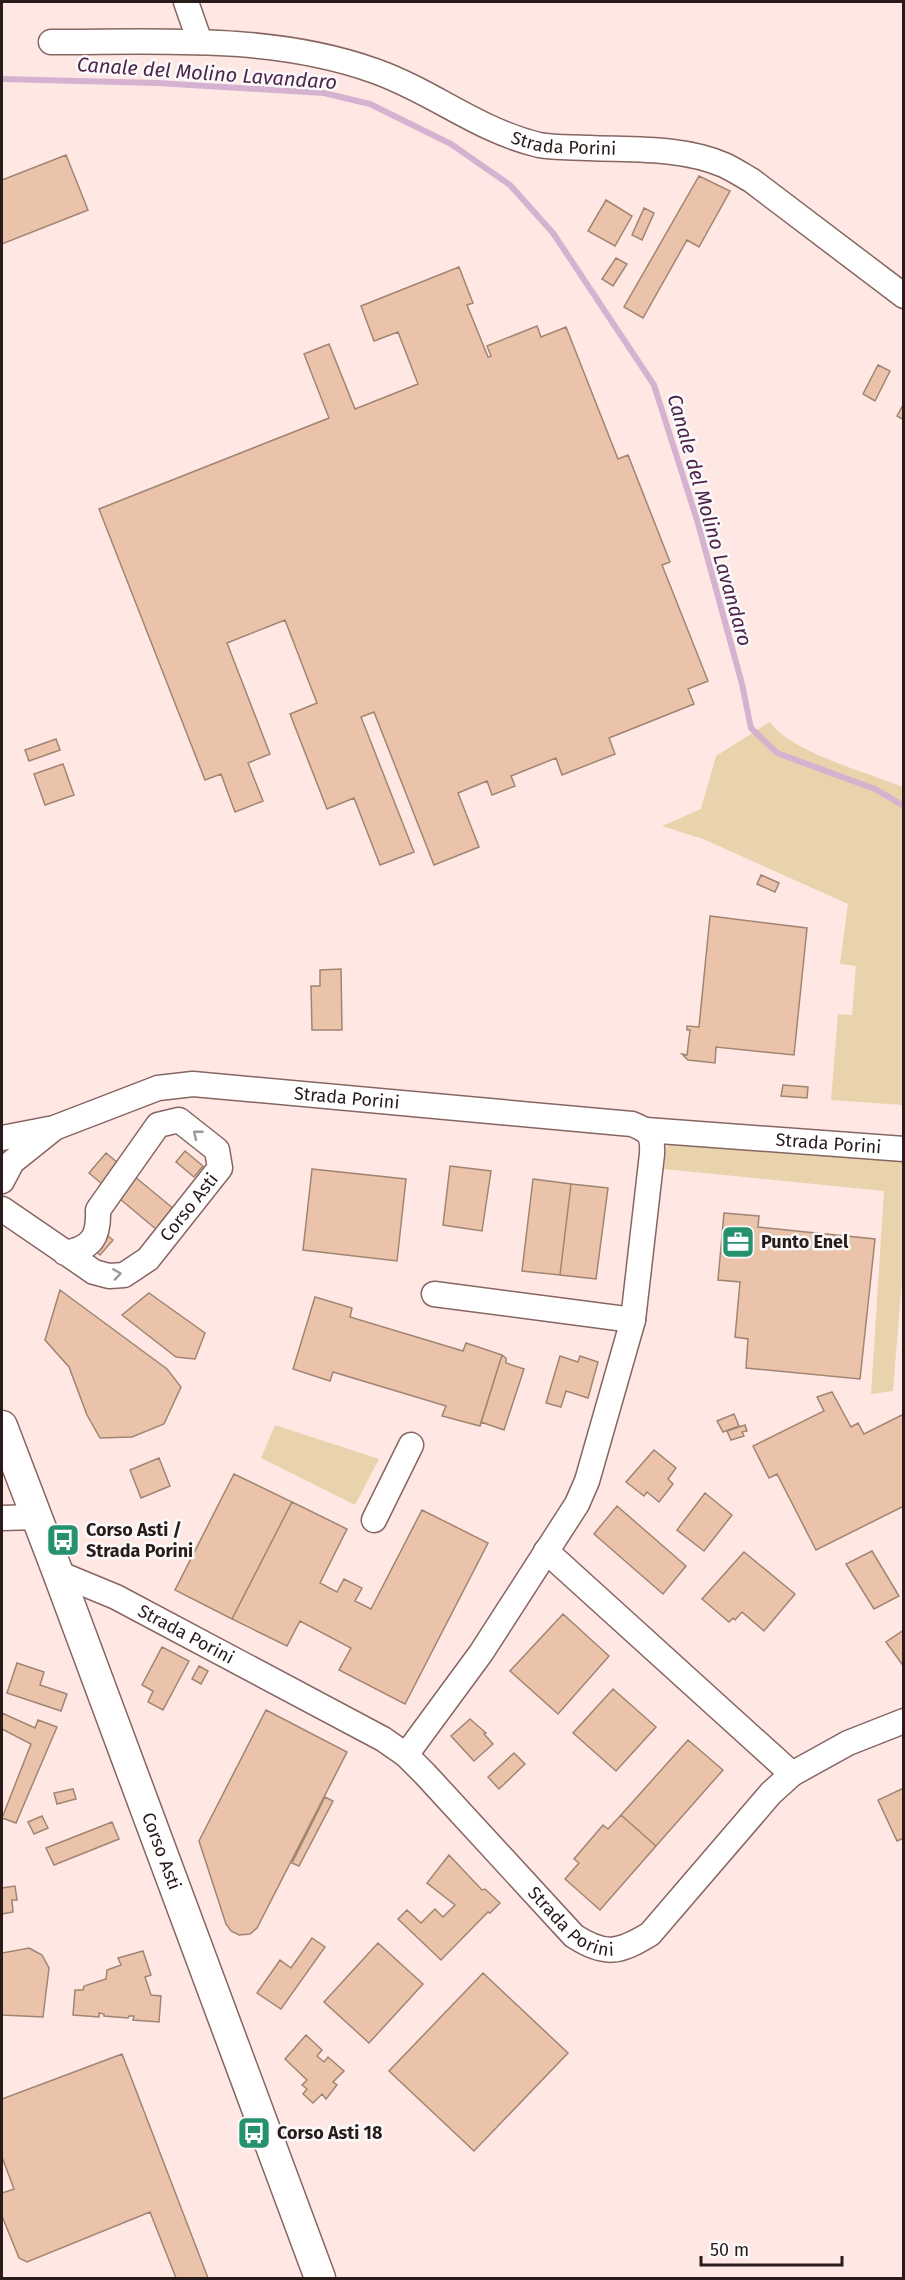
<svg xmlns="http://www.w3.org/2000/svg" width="905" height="2280" font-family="'Fira Sans',sans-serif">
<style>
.green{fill:#e8d3ac}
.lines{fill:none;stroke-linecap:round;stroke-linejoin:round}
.stream{stroke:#d4b2d0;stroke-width:6}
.building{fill:#eac3aa;stroke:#a18572;stroke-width:1.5}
.minor-casing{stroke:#876561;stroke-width:27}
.major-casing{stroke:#876561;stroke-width:33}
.minor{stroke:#fff;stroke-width:24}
.major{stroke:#fff;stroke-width:30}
.oneway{stroke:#9f9898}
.labels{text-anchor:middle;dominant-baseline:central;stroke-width:5;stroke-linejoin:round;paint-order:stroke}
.street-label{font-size:18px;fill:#291b1a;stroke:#fafafa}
.poi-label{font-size:18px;font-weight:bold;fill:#291b1a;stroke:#fafafa;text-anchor:start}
.water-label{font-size:20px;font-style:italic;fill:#4e234a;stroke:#fafafa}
</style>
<rect width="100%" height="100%" fill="#ffe7e4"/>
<!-- green -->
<path class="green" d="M770,722C790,752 869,773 903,787V1105L831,1100L838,1014L852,1015L856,966L840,964L848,904L703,839L662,826L701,809L716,756Z
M671,1141L903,1159V1266L893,1391L871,1394L884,1191L664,1169L666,1148Z
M275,1425L379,1459L355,1505L261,1458Z"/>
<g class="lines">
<!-- stream -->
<path class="stream" d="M2,79L157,83L324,93L370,104L451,144L510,185L553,233L654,385L697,520L742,684L751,728L777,753L875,789L904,806"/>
</g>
<!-- building -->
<path class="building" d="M66,155L88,210L2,244V180Z
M699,176L730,191L699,247L687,240L643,318L624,307Z
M606,200L632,216L615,246L588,231Z
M644,208L654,213L642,240L632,235Z
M616,258L627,264L613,286L602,279Z
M459,267L473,303L467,305L488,357L491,356L487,346L537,326L541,337L566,327L618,459L628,455L670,562L662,565L708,681L688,689L694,704L609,738L615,754L562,775L556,758L511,776L515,786L492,795L487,781L458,793L479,847L434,865L374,712L361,717L414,852L380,865L354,798L327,809L290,714L317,703L285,620L227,643L270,754L248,763L263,801L235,812L221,774L205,780L99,509L329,418L304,354L329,344L355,409L418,384L398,332L374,341L361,306Z
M878,365L890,371L875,401L863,394Z
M904,403V420L897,416Z
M56,739L60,750L29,761L25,750Z
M63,764L74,795L45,805L34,774Z
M761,875L779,883L775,892L757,884Z
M710,916L807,928L794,1055L716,1047L715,1063L688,1060L682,1054L687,1055L690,1030H687V1026L699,1027Z
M341,969L342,1030H312L311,986H320V970Z
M783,1085L808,1087L807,1098L781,1096Z
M185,1151L203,1166L194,1177L176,1162Z
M106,1153L174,1209L157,1230L89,1173Z
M450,1166L491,1171L482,1231L443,1225Z
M312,1169L406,1179L397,1261L303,1250Z
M533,1179L571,1184L560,1275L522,1271Z
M571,1184L608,1188L596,1279L560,1275Z
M724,1213L759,1216L758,1227L875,1239L860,1379L746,1368L748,1339L735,1337L740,1282L718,1280Z
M103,1232L113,1240L100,1255L91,1247Z
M60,1290L167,1369L181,1387L164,1424L132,1437L100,1438L87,1415L69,1367L45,1340Z
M149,1293L205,1333L195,1359L176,1357L122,1315Z
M315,1297L352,1308L350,1317L463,1351L466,1343L502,1355L480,1426L442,1416L446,1406L333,1372L330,1381L293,1369Z
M502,1355L506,1358V1363L524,1369L504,1430L481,1422Z
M560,1356L578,1362L580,1356L598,1362L588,1398L566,1391L561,1407L546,1403Z
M832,1392L851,1427L858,1423L864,1434L904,1414V1506L816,1550L777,1474L769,1478L753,1446L824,1411L817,1397Z
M734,1414L739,1426L723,1432L717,1421Z
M745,1425L747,1431L742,1432L744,1436L731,1440L727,1431Z
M654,1450L676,1468L668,1479L673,1484L659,1502L647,1492L644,1496L626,1482Z
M159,1458L170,1486L141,1498L130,1470Z
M234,1474L292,1502L232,1619L175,1590Z
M705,1493L732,1515L704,1551L677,1530Z
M292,1502L347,1529L320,1583L337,1592L344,1579L362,1588L355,1601L371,1609L422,1510L488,1543L405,1704L339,1670L351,1648L300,1621L287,1646L232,1619Z
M617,1506L686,1566L663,1594L594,1534Z
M872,1551L899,1596L874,1609L846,1564Z
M744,1552L795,1594L764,1631L742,1612L735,1620L733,1618L729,1622L702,1599Z
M563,1614L609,1656L558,1714L510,1671Z
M904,1630V1667L886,1642Z
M162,1647L189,1661L163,1710L148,1702L153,1691L142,1685Z
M17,1663L44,1672L40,1685L67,1694L61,1711L7,1693Z
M199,1666L208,1671L201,1684L192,1679Z
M613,1689L656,1727L616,1771L573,1733Z
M266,1710L347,1752L257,1928L250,1934L239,1935L231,1931L226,1924L199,1841Z
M2,1713L35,1728L38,1720L57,1727L16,1823L2,1818L31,1744L2,1729Z
M470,1719L486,1733L484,1734L493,1744L474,1761L451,1736Z
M688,1740L723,1770L656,1846L621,1815Z
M514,1753L525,1764L499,1789L488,1777Z
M904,1788V1838L897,1841L878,1800Z
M73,1789L76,1799L57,1804L54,1793Z
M325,1797L333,1801L299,1866L292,1863Z
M621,1815L656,1846L600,1910L565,1879L579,1863L574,1859L603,1825L608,1829Z
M42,1816L48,1828L34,1834L28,1822Z
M112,1822L119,1839L54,1865L46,1848Z
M449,1855L482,1890L485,1889L500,1903L490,1913L488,1912L441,1960L398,1919L407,1910L421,1923L435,1909L443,1917L455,1905L427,1883Z
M15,1886L17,1900H12L13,1912L2,1914V1888Z
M312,1938L325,1947L281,2009L257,1993L280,1960L291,1968Z
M378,1943L423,1984L369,2043L324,2002Z
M29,1948L42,1955L49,1968L43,2017L2,2015V1953Z
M143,1951L151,1975L145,1977L151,1995L161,1996L159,2022L133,2020L134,2016H129L128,2018L104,2016V2014L99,2013V2017L73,2015L75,1990H83L84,1986L106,1979L107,1970L121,1965L118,1958Z
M483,1973L568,2053L474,2151L389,2071Z
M306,2035L322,2050L317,2056L324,2062L328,2057L344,2071L333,2082L337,2085L326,2099L322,2094L313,2103L303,2094L307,2089L302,2085L307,2080L285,2059Z
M122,2054L132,2080L208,2278H176L150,2212L27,2262L19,2258L2,2216V2193L14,2189L2,2157V2099Z"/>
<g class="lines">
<defs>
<g id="minor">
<path d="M186,2L200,42"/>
<path id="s1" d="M51,42C158,42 272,34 375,71C434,92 477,130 539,145C555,148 573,147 589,148C633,150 682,147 724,165C733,169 742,175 751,180L904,296"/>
<path id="s2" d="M646,1130L904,1149"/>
<path id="s3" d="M2,1138L54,1128L158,1088L193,1084L632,1124C649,1131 653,1134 652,1154L633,1320L587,1481L577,1504L481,1653L406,1755"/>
<path d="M2,1181L12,1162L52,1130"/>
<path id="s4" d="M2,1209L94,1272L109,1276L124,1275L148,1259L220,1168L217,1150L179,1120L158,1125L98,1210C99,1237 92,1248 65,1253"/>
<path d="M434,1294L633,1320"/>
<path d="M2,1518L37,1517"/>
<path d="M374,1520L411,1445"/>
<path d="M546,1551L792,1774"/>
<path id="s5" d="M58,1573L116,1597L383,1739L406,1755L425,1774L574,1936C605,1956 619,1953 650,1934L771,1793L792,1774L848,1743L904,1721"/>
</g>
<g id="major">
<path id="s6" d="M2,1426L58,1573L320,2278"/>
</g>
</defs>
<!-- minor casing -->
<use href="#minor" class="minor-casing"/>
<!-- major casing -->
<use href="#major" class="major-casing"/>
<!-- minor -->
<use href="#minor" class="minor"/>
<!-- major -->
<use href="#major" class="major"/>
</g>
<!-- one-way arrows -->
<defs><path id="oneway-chevron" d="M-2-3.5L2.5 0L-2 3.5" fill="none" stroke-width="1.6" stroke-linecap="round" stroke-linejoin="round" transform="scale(1.5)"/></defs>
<g class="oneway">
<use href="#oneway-chevron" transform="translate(197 1134) rotate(-141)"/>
<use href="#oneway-chevron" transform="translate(117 1274) rotate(-8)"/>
</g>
<!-- icons -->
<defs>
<symbol id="office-square" viewBox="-11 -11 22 22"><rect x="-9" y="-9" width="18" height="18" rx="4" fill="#26916f" stroke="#fafafa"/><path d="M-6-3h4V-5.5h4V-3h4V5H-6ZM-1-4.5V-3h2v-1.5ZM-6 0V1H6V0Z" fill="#fff"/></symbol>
<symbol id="bus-square" viewBox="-11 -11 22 22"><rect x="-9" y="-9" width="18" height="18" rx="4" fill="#26916f" stroke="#fafafa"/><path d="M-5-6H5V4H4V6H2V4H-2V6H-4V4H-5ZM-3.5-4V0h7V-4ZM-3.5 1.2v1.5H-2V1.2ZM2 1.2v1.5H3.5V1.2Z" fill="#fff"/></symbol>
</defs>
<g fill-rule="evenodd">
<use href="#office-square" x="719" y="1223" width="38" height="38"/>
<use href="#bus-square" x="44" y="1521" width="38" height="38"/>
<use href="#bus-square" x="235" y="2114" width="38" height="38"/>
</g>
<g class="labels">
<!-- street labels -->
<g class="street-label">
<text stroke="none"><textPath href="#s1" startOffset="532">Strada Porini</textPath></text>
<text stroke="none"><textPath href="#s3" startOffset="354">Strada Porini</textPath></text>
<text stroke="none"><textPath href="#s2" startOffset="183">Strada Porini</textPath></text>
<text stroke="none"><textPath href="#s4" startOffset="237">Corso Asti</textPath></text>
<text stroke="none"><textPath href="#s5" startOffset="142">Strada Porini</textPath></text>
<text stroke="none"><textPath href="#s6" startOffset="454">Corso Asti</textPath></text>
<text stroke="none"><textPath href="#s5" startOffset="630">Strada Porini</textPath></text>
</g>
<!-- poi labels -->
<g class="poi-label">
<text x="761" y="1242">Punto Enel</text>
<text x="86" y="1530">Corso Asti /<tspan x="86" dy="21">Strada Porini</tspan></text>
<text x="277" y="2133">Corso Asti 18</text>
</g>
<!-- water labels -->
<g class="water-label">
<text transform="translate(207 73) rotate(4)">Canale del Molino Lavandaro</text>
<text transform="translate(710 520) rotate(74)">Canale del Molino Lavandaro</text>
</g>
</g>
<!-- border -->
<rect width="905" height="2280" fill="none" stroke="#291b1a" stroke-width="6"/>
<!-- scale -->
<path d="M701 2256v9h141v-9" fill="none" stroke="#291b1a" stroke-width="3"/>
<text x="710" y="2256" font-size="18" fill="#291b1a" stroke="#fafafa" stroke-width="4.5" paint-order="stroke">50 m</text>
</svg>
